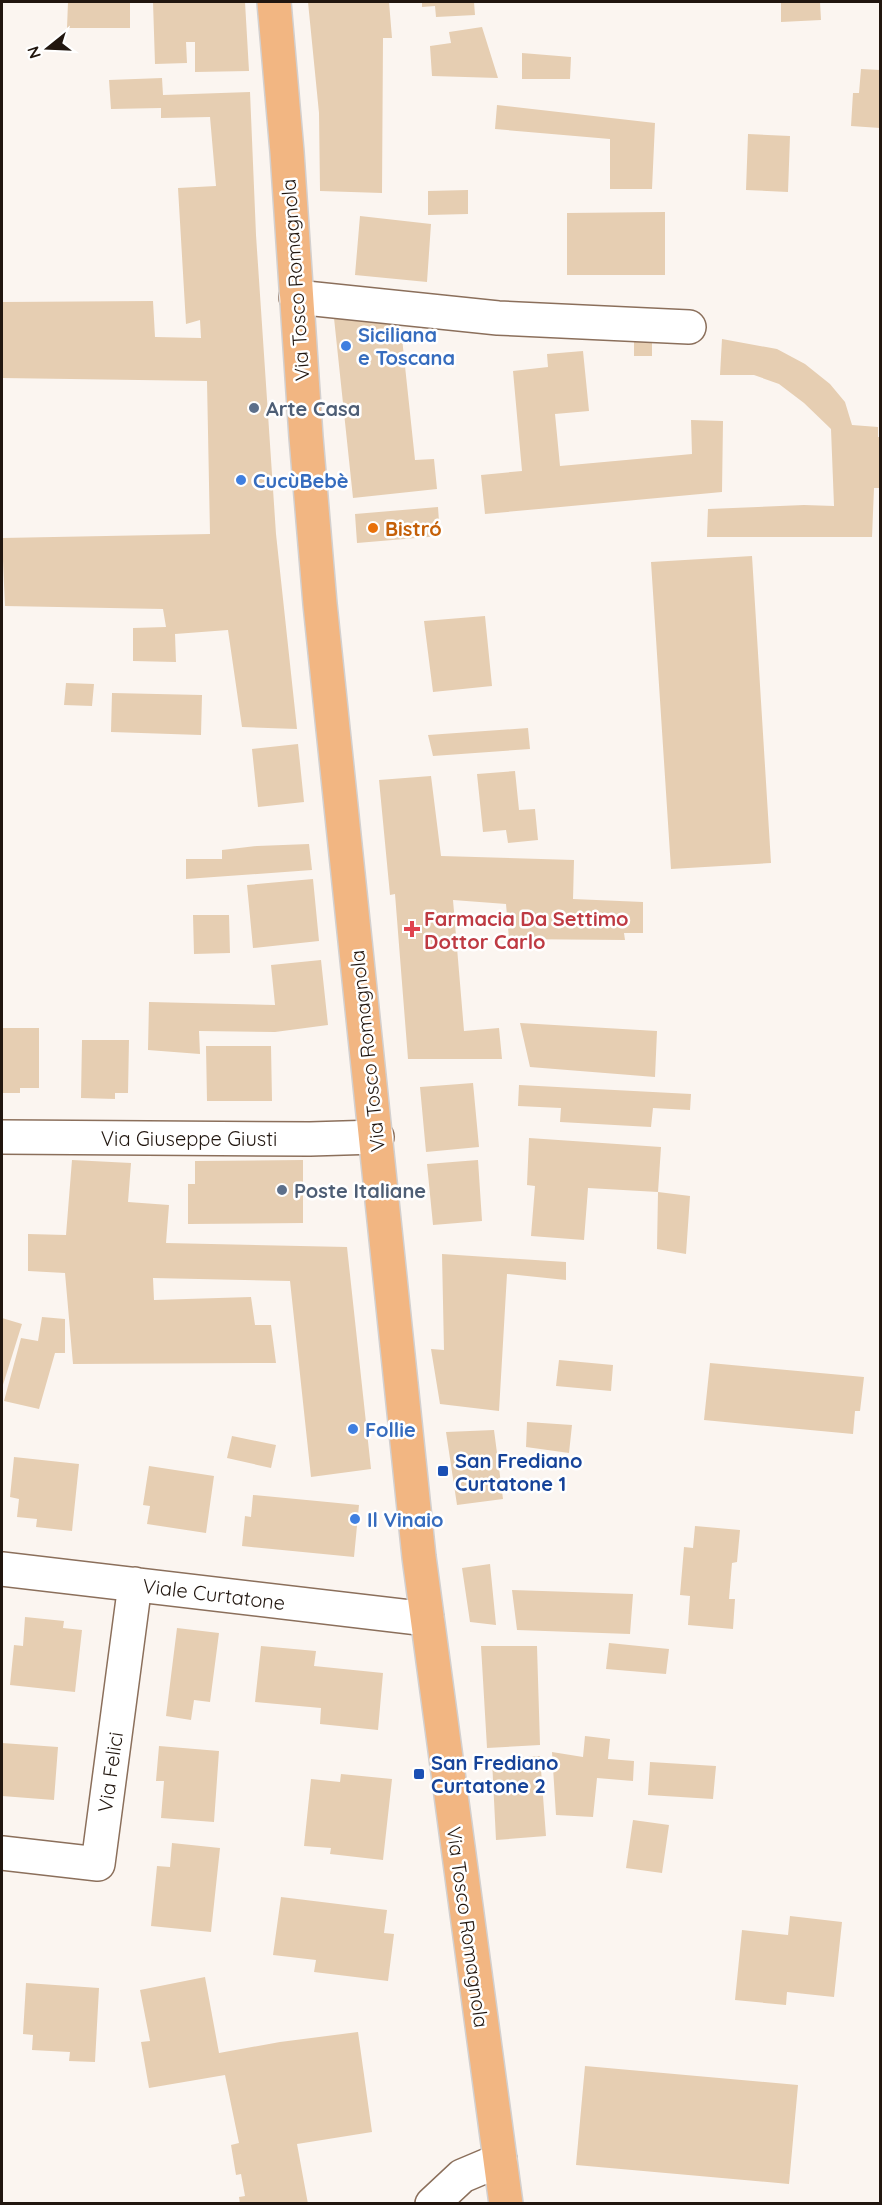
<svg xmlns="http://www.w3.org/2000/svg" width="882" height="2205" font-family="Quicksand,sans-serif">
<style>
.building{fill:#e6ceb2}
.lines{fill:none;stroke-linecap:round;stroke-linejoin:round}
.minor-casing{stroke:#8b6f5b;stroke-width:36}
.major-casing{stroke:#d3d0cf;stroke-width:36}
.minor{stroke:#fff;stroke-width:33}
.major{stroke:#f2b682;stroke-width:33}
.shop-dot{fill:#3f7fe0;stroke:#fff;stroke-width:2}
.service-dot{fill:#5c6f8a;stroke:#fff;stroke-width:2}
.food-dot{fill:#e8710a;stroke:#fff;stroke-width:2}
.health-dot{fill:#e0444e;stroke:#fff;stroke-width:2}
.transit-dot{fill:#1a4fb4;stroke:#fff;stroke-width:2}
.labels{text-anchor:middle;dominant-baseline:central;stroke-width:5;stroke-linejoin:round;paint-order:stroke}
.street-label{font-size:20px;fill:#21160f;stroke:#fff}
.shop-label{font-size:20px;font-weight:bold;fill:#366cbe;stroke:#fff;text-anchor:start}
.service-label{font-size:20px;font-weight:bold;fill:#4e5e75;stroke:#fff;text-anchor:start}
.food-label{font-size:20px;font-weight:bold;fill:#c56008;stroke:#fff;text-anchor:start}
.health-label{font-size:20px;font-weight:bold;fill:#be3a42;stroke:#fff;text-anchor:start}
.transit-label{font-size:20px;font-weight:bold;fill:#164399;stroke:#fff;text-anchor:start}
</style>
<rect width="100%" height="100%" fill="#fbf5f0"/>
<!-- building -->
<path class="building" d="M68,2H130V28H67Z
M153,2H245L249,71L195,72V42H186L187,63L155,64Z
M308,2H389L392,38H383L382,193L320,191L319,113Z
M422,2H474L475,15L436,17L435,6L422,7Z
M781,2H820L821,20L781,22Z
M482,27L498,78L432,76L430,46L451,43L449,32Z
M522,53L571,57L570,79H522Z
M861,69L880,70V128L851,126L853,93H859Z
M162,78L163,95L250,92L256,235L276,534L297,729L242,727L228,630L175,634L176,662L133,661V628L166,627L163,609L5,606L2,538L210,534L207,381L2,378V302L153,301L155,337L201,338L200,320L186,324L178,188L216,186L210,117L161,118V108L111,109L109,80Z
M497,105L655,123L652,189H610V139L495,129Z
M748,134L790,136L788,192L746,190Z
M468,190V214L428,215V191Z
M665,212V275H567V213Z
M360,216L431,224L427,282L355,275Z
M392,312L394,339L402,338L415,460L434,459L437,489L353,498L334,318Z
M634,337H652V356H634Z
M722,339L777,349L805,364L830,384L845,402L852,425L878,427V437H880V488H874L872,537H707L708,509L804,505L834,506L831,429L804,403L779,384L754,375H720Z
M583,351L589,411L555,414L560,466L692,454L691,420L723,421L722,492L485,514L481,475L522,471L513,371L548,367L547,354Z
M438,507L440,536L357,543L355,514Z
M752,556L771,863L671,869L651,562Z
M485,616L492,686L433,692L424,621Z
M66,683L94,684L92,706L64,705Z
M112,693L202,695L201,735L111,732Z
M528,728L530,749L433,756L428,735Z
M298,744L304,802L258,807L252,749Z
M515,771L519,810L535,809L538,840L508,843L506,830L483,832L477,774Z
M431,776L441,856L574,860L573,899L643,902V933H624L625,940L509,939L506,904L453,900L464,1031L499,1028L502,1059H408L395,894L390,895L379,780Z
M309,844L312,870L186,879V859H222V850L257,846Z
M313,879L319,941L253,948L247,885Z
M193,915H229L230,953L194,954Z
M321,960L328,1025L275,1032L199,1031L200,1054L148,1050L149,1002L275,1005L271,965Z
M520,1023L657,1031L655,1077L530,1067Z
M2,1028H39V1088H20V1093H2Z
M82,1040H129L128,1093H115V1099L81,1098Z
M206,1046H271L272,1101H207Z
M473,1083L479,1147L426,1152L420,1087Z
M519,1085L691,1094L690,1110L653,1108L651,1127L560,1122L561,1108L518,1106Z
M529,1138L661,1147L658,1192L690,1196L686,1254L657,1249L658,1192L588,1188L584,1240L531,1236L535,1186L527,1185Z
M72,1160L131,1163L128,1202L169,1205L166,1243L347,1247L371,1469L311,1477L290,1281L153,1278L154,1300L251,1297L255,1325H271L276,1363L73,1364L65,1273L28,1271V1234L66,1235Z
M303,1160V1223L188,1224V1184H195V1161Z
M478,1160L482,1221L433,1225L427,1164Z
M442,1254L566,1262V1280L507,1274L499,1411L440,1404L431,1349L444,1350Z
M42,1317L65,1319V1353H55L39,1409L4,1401L21,1338L38,1341Z
M2,1318L22,1324L2,1388Z
M559,1360L613,1365L611,1391L556,1386Z
M710,1363L864,1377L860,1411H855L853,1434L704,1420Z
M527,1422L572,1425L569,1453L526,1447Z
M494,1430L503,1499L457,1505L446,1432Z
M232,1436L276,1445L271,1468L227,1458Z
M14,1457L79,1464L72,1531L36,1527L37,1519L17,1517L19,1499L10,1497Z
M149,1466L214,1476L206,1533L147,1524L150,1506L143,1505Z
M253,1495L359,1505L354,1557L242,1546L245,1516L251,1517Z
M695,1526L740,1530L737,1562L732,1563L729,1599H735L733,1629L688,1625L690,1596L680,1595L684,1547L693,1548Z
M490,1564L496,1625L470,1622L462,1568Z
M512,1590L633,1594L630,1634L517,1630Z
M25,1617L64,1621L63,1628L82,1630L75,1692L10,1685L14,1645L23,1646Z
M177,1628L219,1633L210,1702L194,1700L191,1720L166,1716Z
M609,1643L669,1649L666,1674L606,1669Z
M261,1646L316,1651L314,1666L383,1673L378,1730L320,1724L321,1708L255,1702Z
M481,1646H537L540,1745L487,1748Z
M585,1736L610,1739L608,1759L634,1761L633,1781L597,1778L593,1817L556,1815L552,1752L583,1757Z
M2,1743L58,1747L54,1800L2,1796Z
M159,1746L219,1751L214,1822L161,1818L164,1781H156Z
M540,1756L546,1836L496,1840L492,1760Z
M650,1762L716,1766L713,1799L648,1795Z
M341,1774L392,1779L383,1860L330,1854L331,1848L304,1846L311,1779L340,1782Z
M633,1820L669,1825L662,1873L626,1868Z
M172,1843L220,1848L211,1932L151,1926L157,1866L170,1867Z
M281,1897L387,1910L384,1933L394,1934L388,1981L314,1972L316,1960L273,1955Z
M790,1916L842,1922L834,1997L787,1992L786,2005L735,2000L742,1930L788,1935Z
M205,1977L219,2053L280,2042L358,2032L372,2132L297,2144L308,2204H240L239,2197L245,2196L241,2174L236,2175L231,2145L239,2143L225,2075L149,2088L141,2042L150,2041L140,1990Z
M26,1983L99,1988L95,2062L69,2061L70,2052L32,2050L33,2035L23,2034Z
M585,2066L798,2085L789,2184L576,2165Z"/>
<g class="lines">
<defs>
<path id="minor" d="M296,297L498,318L689,327
M2,1137L310,1139L377,1137
M2,1569L427,1619
M2,1853L98,1864L135,1584
M432,2204L462,2176L500,2160"/>
<path id="major" d="M274,2L287,152L306,437L320,604L419,1557L506,2204"/>
</defs>
<!-- minor casing -->
<use href="#minor" class="minor-casing"/>
<!-- major casing -->
<use href="#major" class="major-casing"/>
<!-- minor -->
<use href="#minor" class="minor"/>
<!-- major -->
<use href="#major" class="major"/>
</g>
<!-- markers -->
<g class="shop-dot">
<circle cx="346" cy="346" r="6"/>
<circle cx="241" cy="480" r="6"/>
<circle cx="353" cy="1429" r="6"/>
<circle cx="355" cy="1519" r="6"/>
</g>
<g class="service-dot">
<circle cx="254" cy="408" r="6"/>
<circle cx="282" cy="1190" r="6"/>
</g>
<circle class="food-dot" cx="373" cy="528" r="6"/>
<path class="health-dot" d="M409 920h6v6h6v6h-6v6h-6v-6h-6v-6h6z"/>
<g class="transit-dot">
<rect x="437" y="1465" width="12" height="12" rx="3"/>
<rect x="413" y="1768" width="12" height="12" rx="3"/>
</g>
<g class="labels">
<!-- street labels -->
<g class="street-label">
<text transform="translate(295 280) rotate(-94)">Via Tosco Romagnola</text>
<text transform="translate(367 1051) rotate(-96)">Via Tosco Romagnola</text>
<text x="189" y="1138">Via Giuseppe Giusti</text>
<text transform="translate(214 1594) rotate(7)">Viale Curtatone</text>
<text transform="translate(110 1772) rotate(-82)">Via Felici</text>
<text transform="translate(468 1927) rotate(82)">Via Tosco Romagnola</text>
</g>
<!-- shop labels -->
<g class="shop-label">
<text x="358" y="334">Siciliana<tspan x="358" dy="23">e Toscana</tspan></text>
<text x="253" y="480">CucùBebè</text>
<text x="365" y="1429">Follie</text>
<text x="367" y="1519">Il Vinaio</text>
</g>
<!-- service labels -->
<g class="service-label">
<text x="266" y="408">Arte Casa</text>
<text x="294" y="1190">Poste Italiane</text>
</g>
<!-- food labels -->
<g class="food-label">
<text x="385" y="528">Bistró</text>
</g>
<!-- health labels -->
<g class="health-label">
<text x="424" y="918">Farmacia Da Settimo<tspan x="424" dy="23">Dottor Carlo</tspan></text>
</g>
<!-- transit labels -->
<g class="transit-label">
<text x="455" y="1460">San Frediano<tspan x="455" dy="23">Curtatone 1</tspan></text>
<text x="431" y="1762">San Frediano<tspan x="431" dy="23">Curtatone 2</tspan></text>
</g>
</g>
<!-- border -->
<rect width="882" height="2205" fill="none" stroke="#21160f" stroke-width="6"/>
<!-- north arrow -->
<g transform="translate(48 48) rotate(252)" stroke="#ffffff" stroke-width="4.5" paint-order="stroke">
<path d="M0-4.5L10 22L0 15L-10 22Z" fill="#21160f"/>
<text y="-9" font-size="16" font-weight="bold" text-anchor="middle" fill="#21160f">N</text>
</g>
</svg>
